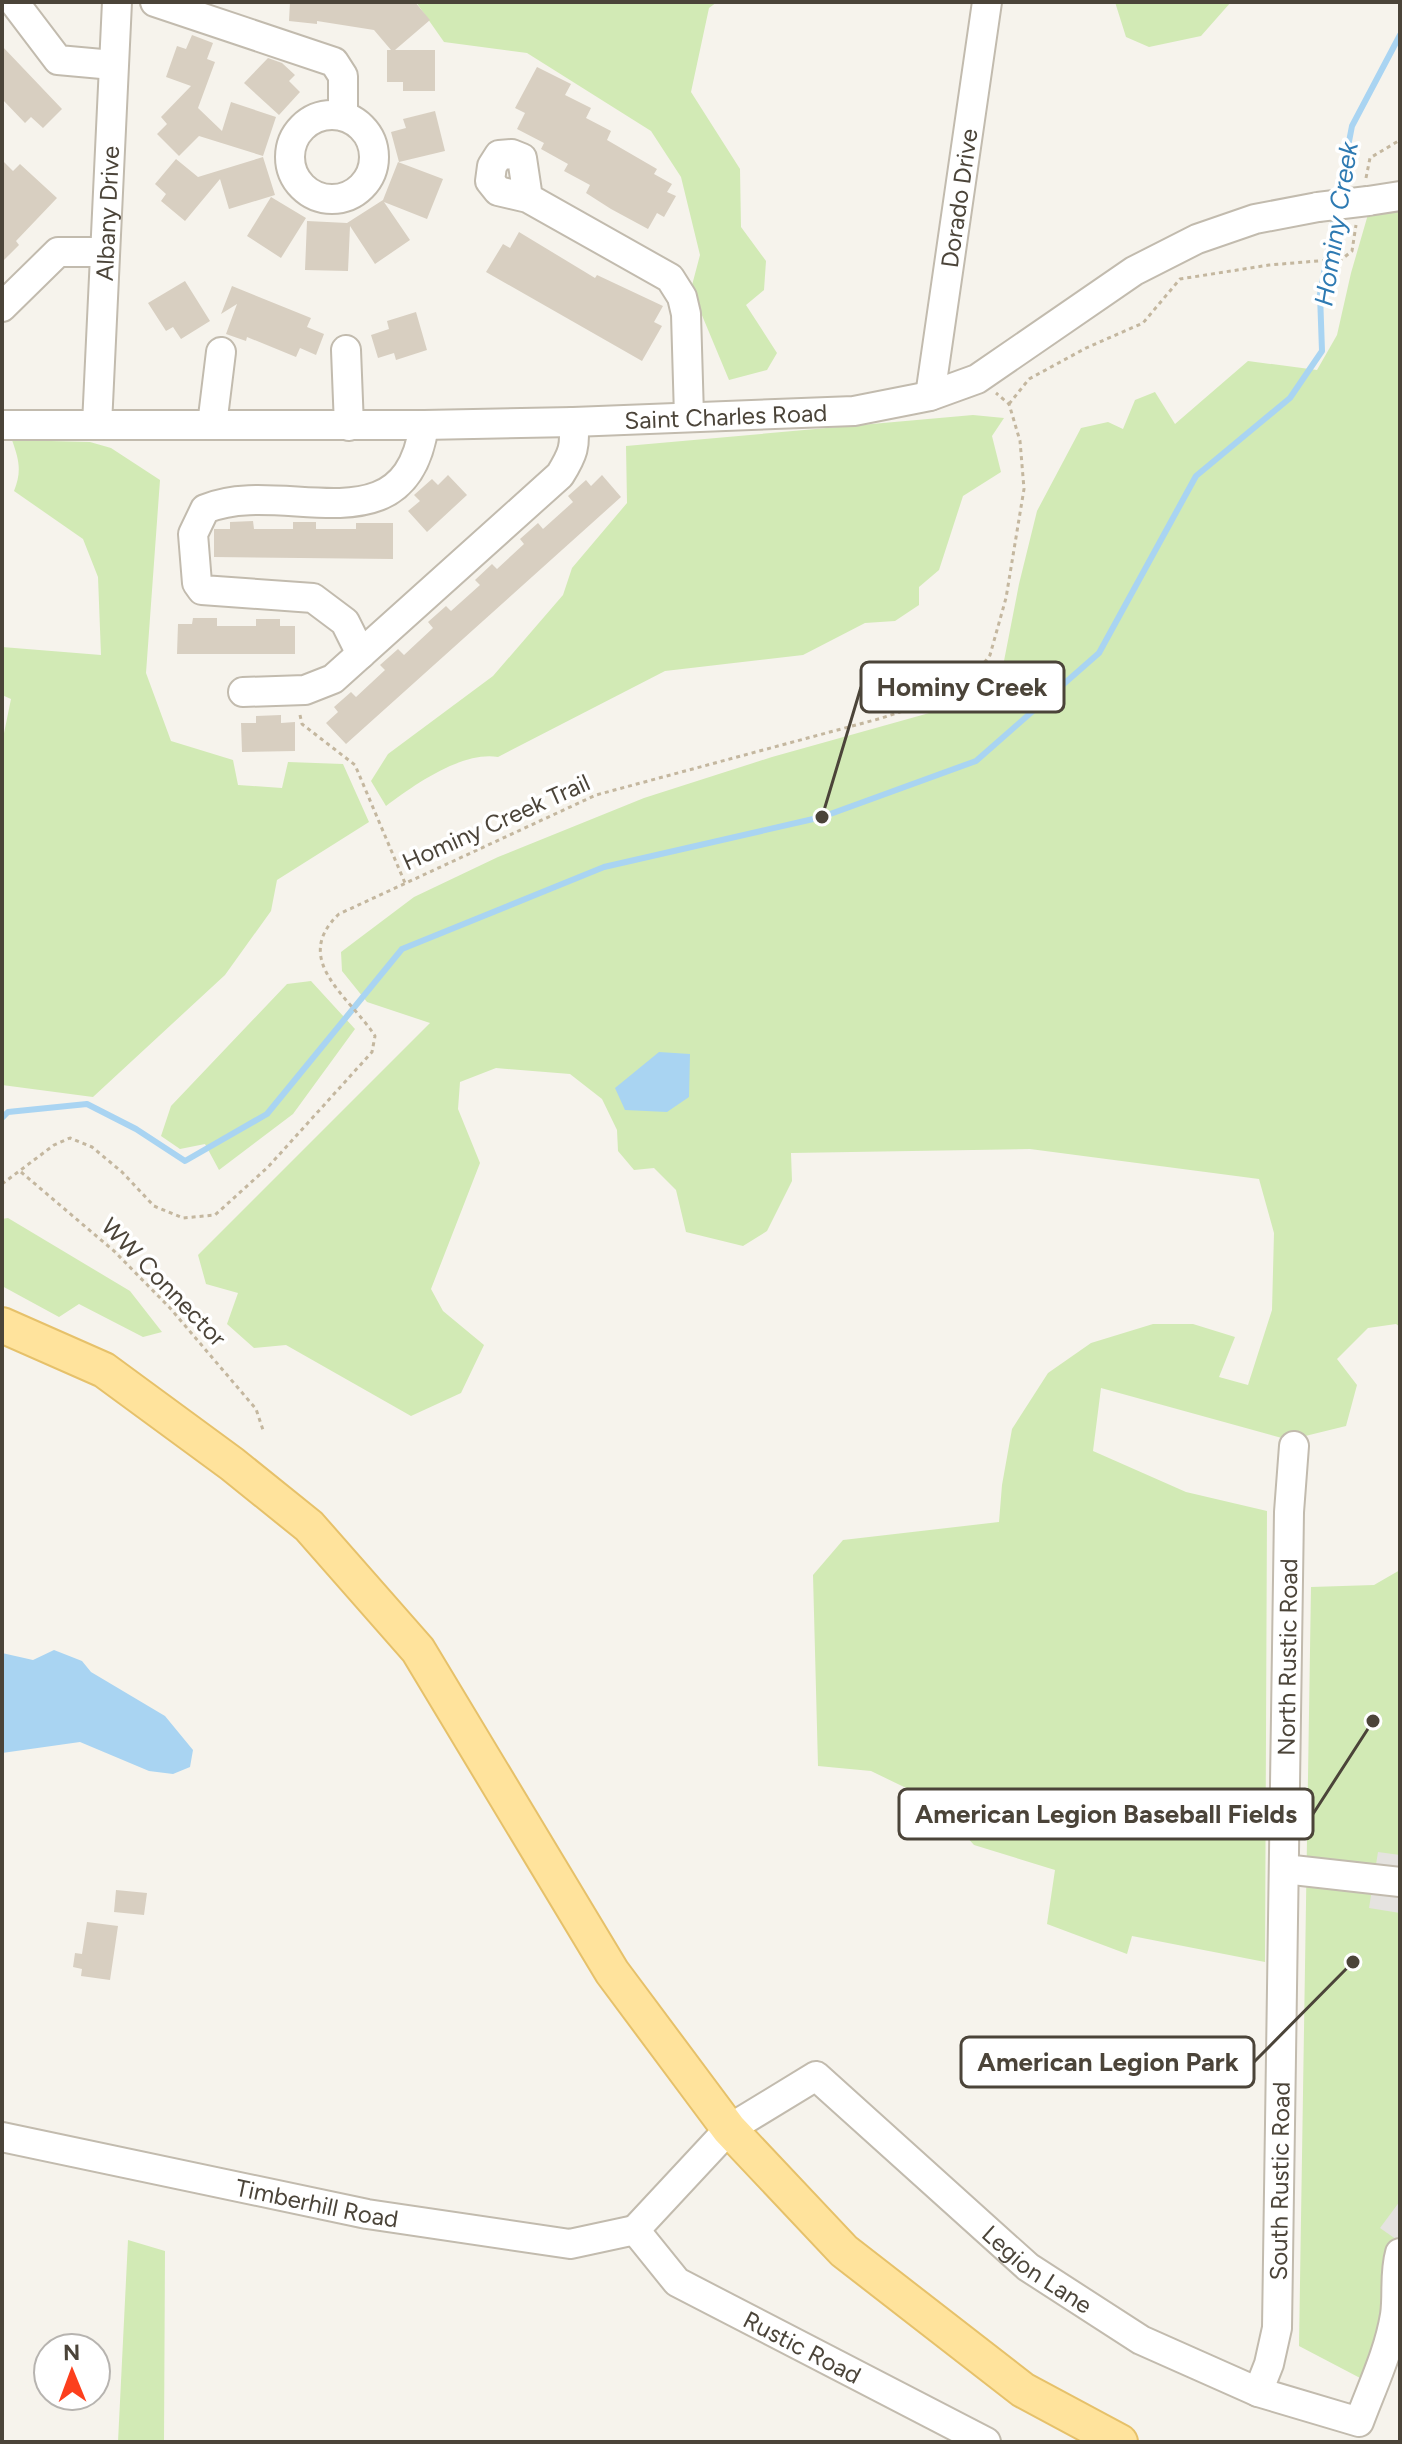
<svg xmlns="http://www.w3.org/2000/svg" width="1402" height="2444" font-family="Figtree,sans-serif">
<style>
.green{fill:#d2eab5}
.parking{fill:#e5e3e0}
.water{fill:#a9d4f2}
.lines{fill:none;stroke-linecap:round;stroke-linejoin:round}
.stream{stroke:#a9d4f2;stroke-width:6}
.building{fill:#d8cfc1}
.minor-casing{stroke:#c2bbae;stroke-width:32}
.major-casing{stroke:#e6c16a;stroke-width:38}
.path{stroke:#c4b79f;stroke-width:3;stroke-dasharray:4 4;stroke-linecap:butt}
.minor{stroke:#fff;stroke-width:28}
.major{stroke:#ffe39c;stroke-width:34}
.minor-bridge-casing{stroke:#c2bbae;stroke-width:32;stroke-linecap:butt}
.minor-bridge{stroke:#fff;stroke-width:28}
.labels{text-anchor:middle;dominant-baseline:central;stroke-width:7;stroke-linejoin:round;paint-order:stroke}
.street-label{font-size:24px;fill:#4b4439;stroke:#fff}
.water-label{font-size:26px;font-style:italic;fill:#2e7ab2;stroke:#fff}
.leader{fill:none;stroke:#4b4439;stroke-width:3}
.callout-dot{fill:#4b4439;stroke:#fff;stroke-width:3}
.callout{fill:#fff;stroke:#4b4439;stroke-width:3}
.callout-label{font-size:26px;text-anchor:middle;font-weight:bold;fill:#4b4439}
</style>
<rect width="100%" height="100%" fill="#f6f3ec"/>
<!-- green -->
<path class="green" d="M416,2H717L709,8L691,92L740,169L741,227L766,261L764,290L746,305L777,353L767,370L729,380L691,289L700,255L681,177L651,131L527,53L444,42Z
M1115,2H1231L1201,36L1149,47L1126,37Z
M1400,208V1327L1396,1324L1368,1328L1337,1359L1357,1385L1346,1426L1289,1440L1101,1388L1093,1451L1186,1492L1267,1511L1265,1962L1132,1936L1127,1954L1047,1924L1055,1870L974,1845L935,1802L871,1771L818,1766L813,1575L843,1540L999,1522L1002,1485L1012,1429L1048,1373L1091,1343L1153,1324H1193L1235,1337L1219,1377L1248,1385L1272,1310L1274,1233L1259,1179L1030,1149L791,1153L792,1181L767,1231L743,1246L686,1232L676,1190L654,1168L634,1170L618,1151L617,1130L602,1099L570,1074L496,1068L460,1082L458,1109L480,1163L431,1289L443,1311L484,1345L461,1393L411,1416L286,1345L254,1348L227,1324L238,1293L206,1284L198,1255L430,1023L367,1002L342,971L341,952L414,897L498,857L644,798L772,757L965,703L1003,666L1019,584L1037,511L1081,428L1108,422L1123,429L1135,400L1155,392L1175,424L1248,361L1317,370L1337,335L1351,273L1369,211Z
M973,415L1004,418L992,436L1001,472L963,496L939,570L919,587V605L895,621L865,623L803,655L665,671L498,757C462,751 414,785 386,806L371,781L388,754L493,676L563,595L572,568L627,503L626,446Z
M12,440L90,442L111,448L160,480L146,673L171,741L233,760L238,785L282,788L288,762L343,764L369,822L277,880L271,911L225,975L93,1097L2,1085V743L11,699L2,695V647L101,655L98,577L83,539L14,491C22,471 19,460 12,440Z
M311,981L355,1029L293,1114L219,1170L205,1144L180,1149L161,1136L171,1106L287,984Z
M8,1218L130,1291L162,1332L143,1337L79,1304L59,1317L2,1286V1219Z
M1400,1570V2337L1383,2390L1299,2346L1311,1587L1374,1585Z
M128,2240L165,2251L164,2442H118Z"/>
<!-- parking -->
<path class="parking" d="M1378,1852L1400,1855V1913L1369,1908Z
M1400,2201V2242L1380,2228Z"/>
<!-- water -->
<path class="water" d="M659,1052L690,1054L689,1097L667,1112L625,1110L615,1088Z
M54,1650L82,1661L91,1672L165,1716L193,1750L190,1767L173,1774L149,1771L80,1742L2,1753V1653L33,1660Z"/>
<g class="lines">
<!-- stream -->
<path class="stream" d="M1338,198L1352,126L1400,35
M2,1118L8,1112L87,1104L136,1129L185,1161L267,1114L402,949L604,867L822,817L976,761L1099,653L1196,476L1290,398L1322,351L1320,294L1335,213"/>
</g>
<!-- building -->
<path class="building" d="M290,2H415L430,20L395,50H435V91H403V82H387V50H391L374,30L317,21V24L289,21Z
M192,35L213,43L207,59L215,62L198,108L222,131L231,102L276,117L263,156L199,136L179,156L157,134L167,124L161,117L191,86L166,77L177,46L186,49Z
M2,46L62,109L43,128L31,117L25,123L2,99Z
M268,58L282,63L295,75L289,81L300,92L279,115L244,83Z
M537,67L571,84L565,95L591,108L586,118L611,131L607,140L657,169L654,174L672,184L667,192L676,196L664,217L657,213L648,229L611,209L586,193L590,185L564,171L568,164L541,149L544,143L517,129L525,113L515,108Z
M435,111L445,151L399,162L391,132L406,128L403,119Z
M263,157L275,195L229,209L220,179L185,221L161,201L166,194L155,184L176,159L198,177Z
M2,160L13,171L20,164L57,198L16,241L19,245L2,262Z
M398,162L443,179L427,219L384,202L410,240L375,264L350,226L348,271L305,270L307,221L347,223L383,200Z
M271,197L306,218L281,258L247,236Z
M519,232L595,278L597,275L663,306L654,322L662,326L642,361L486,272L503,244L510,248Z
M185,281L210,321L181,339L173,327L166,331L148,303Z
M232,286L311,318L307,327L324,334L316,355L300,348L296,357L247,337L246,341L226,334L237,304L221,314Z
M416,312L427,350L396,360L394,353L378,358L371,335L389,329L387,321Z
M448,475L467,495L427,532L408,511L420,501L414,495L432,479L438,485Z
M602,475L621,497L346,744L326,723L338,712L334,707L351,692L356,697L385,670L380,665L398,649L404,655L433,628L428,622L446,606L451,611L480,585L475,580L492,564L497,569L524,544L520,539L538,523L543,529L573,502L568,496L586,480L591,486Z
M253,521L254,529H293V522H316V529H356V523H393V559L214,557V529H230V522Z
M193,618H217V626H256V619H280V626H295V654H177L178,624H192Z
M281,715V723L295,722V751L242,752L241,723H256V716Z
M116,1890L147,1893L144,1915L114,1912Z
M87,1922L118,1926L110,1980L81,1976L82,1969L73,1967L75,1953L82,1954Z"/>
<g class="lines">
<defs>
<g id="minor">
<path d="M14,2L58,60L113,65"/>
<path d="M155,2L334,62L343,76V116"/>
<circle cx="332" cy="157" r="42"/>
<path d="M528,198L498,191L490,181L492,166L499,155L512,154L522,158L528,198L670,278L682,297L686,314L689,416"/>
<path d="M1368,201L1400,196"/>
<path d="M2,307L58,252H105"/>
<path d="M346,350L349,426"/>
<path id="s1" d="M930,396L987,2"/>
<path id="s2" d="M2,425H424L573,422L854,411L930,396L977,379L1134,271L1197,239L1255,219L1318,207"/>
<path id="s3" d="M97,425L117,2"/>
<path d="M212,425L221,352"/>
<path d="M361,654L345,622L313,598L202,590L197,583L193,534L205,509C282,476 406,554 424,425"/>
<path d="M243,692L305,690L333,679L560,475C573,454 576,446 573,422"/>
<path d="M1284,1869L1400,1882"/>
<path id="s4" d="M2,2137L367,2214L570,2244L635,2230"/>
<path id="s5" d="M635,2230L729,2129L816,2076L1028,2267L1141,2340L1258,2392L1359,2422C1372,2387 1389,2352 1395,2315C1398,2295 1394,2274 1400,2253"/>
<path id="s6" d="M635,2230L677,2282L986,2442"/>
<path id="s7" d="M1258,2392L1269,2364L1277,2328L1289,1512L1294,1446"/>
</g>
<path id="major" d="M2,1325L104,1370L232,1464L309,1526L418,1650L612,1972L729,2129L844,2251L1023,2390L1120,2442"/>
</defs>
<!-- minor casing -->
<use href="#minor" class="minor-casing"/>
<!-- major casing -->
<use href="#major" class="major-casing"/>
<!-- path -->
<path class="path" d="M1366,178L1370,158L1400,140
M1009,404L1029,379L1086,348L1143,323L1180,279L1269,265L1342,259L1352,251L1356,225
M300,715L302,724L355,765L405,883
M21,1172L114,1251L170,1308L256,1409L264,1433
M2,1184L54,1145L70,1138L92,1147L122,1172L154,1206L183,1218L215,1215L268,1167L372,1052L375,1036C350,997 290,960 339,914L596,795L882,718L963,691L990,655L1006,598L1024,489L1020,441L1009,404L996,393"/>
<!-- minor -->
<use href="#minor" class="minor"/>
<!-- major -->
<use href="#major" class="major"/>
<defs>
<path id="minor-bridge" d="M1318,207L1368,201"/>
</defs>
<!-- minor-bridge casing -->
<use href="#minor-bridge" class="minor-bridge-casing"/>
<!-- minor-bridge -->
<use href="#minor-bridge" class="minor-bridge"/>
</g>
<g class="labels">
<!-- street labels -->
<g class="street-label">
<text stroke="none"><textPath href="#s1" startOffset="200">Dorado Drive</textPath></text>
<text stroke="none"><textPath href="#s3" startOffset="212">Albany Drive</textPath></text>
<text stroke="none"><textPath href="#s2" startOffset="724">Saint Charles Road</textPath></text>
<text transform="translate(496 822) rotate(-24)">Hominy Creek Trail</text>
<text transform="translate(164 1282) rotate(46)">WW Connector</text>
<text stroke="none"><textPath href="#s7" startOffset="738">North Rustic Road</textPath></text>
<text stroke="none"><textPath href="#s7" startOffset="214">South Rustic Road</textPath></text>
<text stroke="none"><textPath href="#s4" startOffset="322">Timberhill Road</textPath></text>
<text stroke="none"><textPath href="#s5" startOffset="534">Legion Lane</textPath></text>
<text stroke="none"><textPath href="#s6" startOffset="208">Rustic Road</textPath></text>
</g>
<!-- water labels -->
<g class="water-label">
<text transform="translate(1336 224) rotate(-81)">Hominy Creek</text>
</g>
</g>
<!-- callouts -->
<path class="leader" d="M822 817L861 687M1373 1721L1313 1814M1353 1962L1254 2062"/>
<g class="callout-dot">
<circle cx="822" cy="817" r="8"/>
<circle cx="1373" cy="1721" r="8"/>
<circle cx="1353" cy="1962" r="8"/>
</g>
<g class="callout">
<rect x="861" y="662" width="203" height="50" rx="8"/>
<rect x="899" y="1789" width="414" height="50" rx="8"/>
<rect x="961" y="2037" width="293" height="50" rx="8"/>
</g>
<g class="callout-label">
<text x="962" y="696">Hominy Creek</text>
<text x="1106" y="1823">American Legion Baseball Fields</text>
<text x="1108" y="2071">American Legion Park</text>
</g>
<!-- border -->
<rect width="1402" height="2444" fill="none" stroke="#4b4439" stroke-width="8"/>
<!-- north arrow -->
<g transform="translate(72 2372) rotate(359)"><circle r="38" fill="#ffffff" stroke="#b7b4b0" stroke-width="2"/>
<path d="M0-6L14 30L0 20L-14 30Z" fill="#fc3f1d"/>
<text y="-12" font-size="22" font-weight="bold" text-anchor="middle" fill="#4b4439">N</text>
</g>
</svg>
